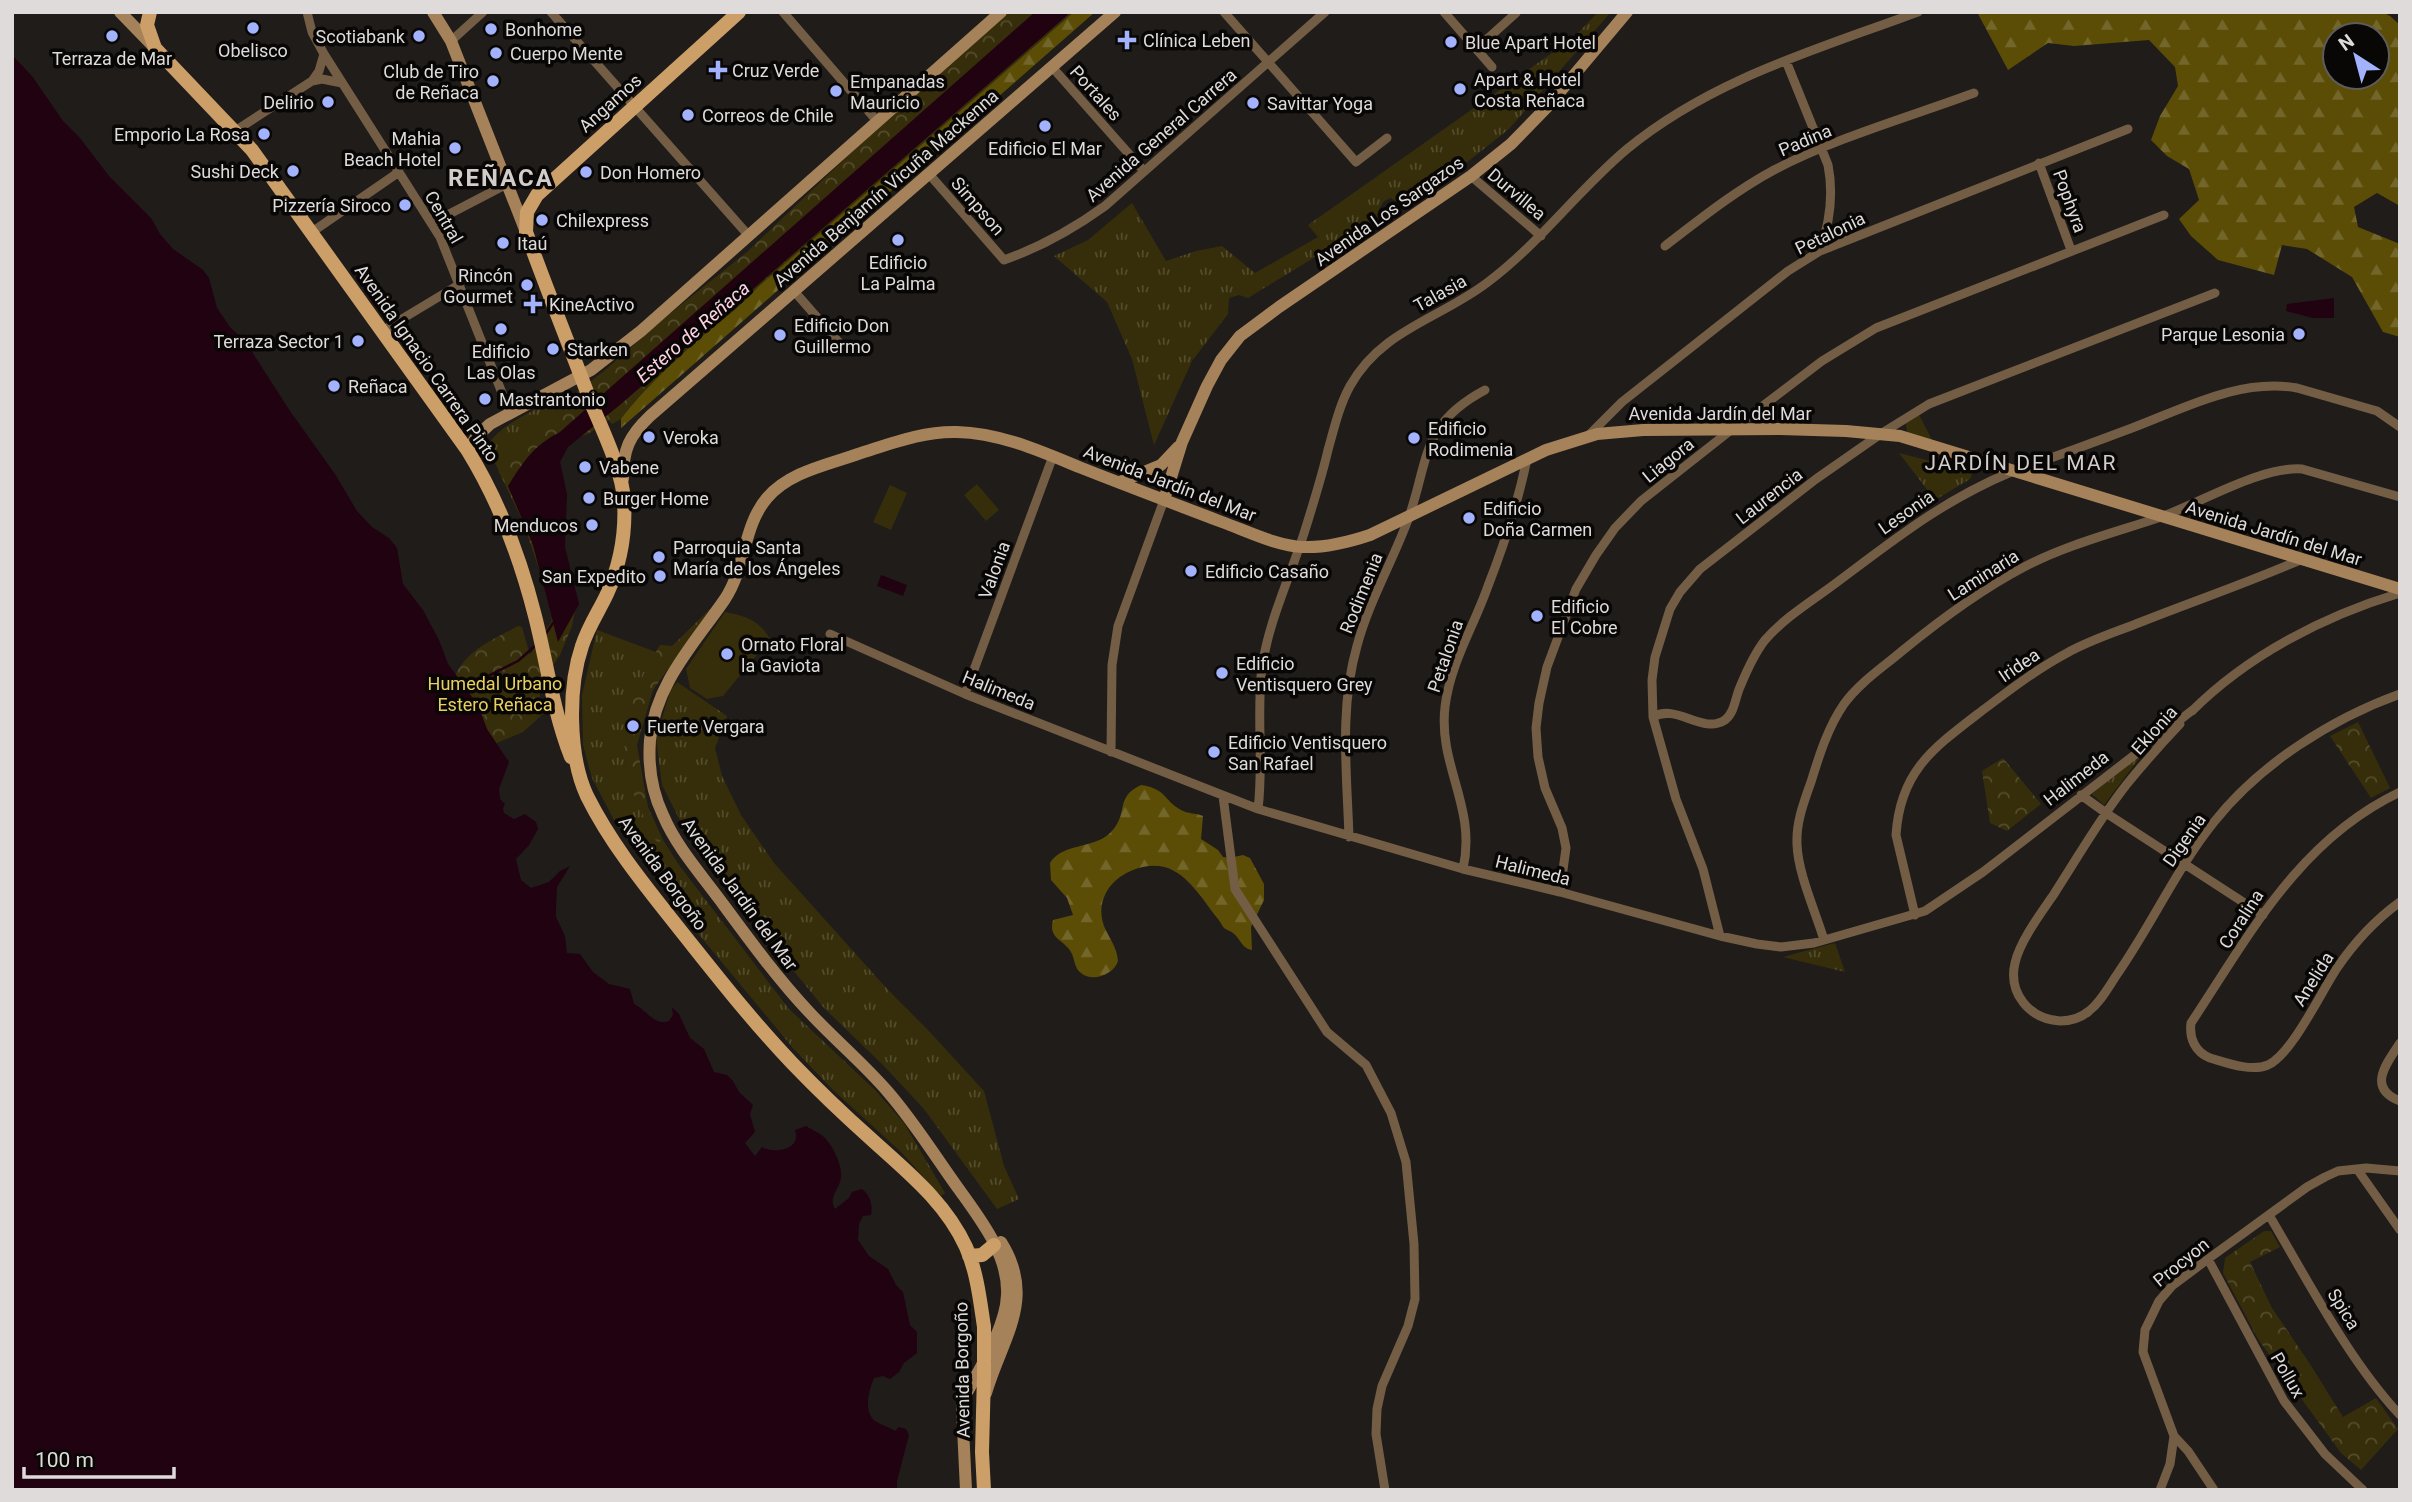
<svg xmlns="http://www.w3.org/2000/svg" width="2412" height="1502" font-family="Roboto,sans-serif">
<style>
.grass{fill:url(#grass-tufts)}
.forest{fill:url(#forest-firs);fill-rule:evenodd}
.park{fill:url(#park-crowns)}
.garden{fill:#362e0a}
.water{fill:#210211}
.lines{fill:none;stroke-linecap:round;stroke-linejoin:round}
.stream{stroke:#210211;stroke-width:2.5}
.street{stroke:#735d44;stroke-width:9}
.secondary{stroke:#a58259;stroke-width:12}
.primary{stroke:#cc9e68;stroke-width:14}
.primary-bridge{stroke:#cc9e68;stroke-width:14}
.poi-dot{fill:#a3b2fd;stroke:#080706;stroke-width:2.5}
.labels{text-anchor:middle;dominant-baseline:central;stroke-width:7;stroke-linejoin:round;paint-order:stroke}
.poi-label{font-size:18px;fill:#dedbda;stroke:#080706;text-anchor:start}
.street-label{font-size:18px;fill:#dedbda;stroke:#080706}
.park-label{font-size:18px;fill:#e9d05f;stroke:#080706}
.water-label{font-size:19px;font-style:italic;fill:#ffd2e4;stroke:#080706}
.quarter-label{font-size:21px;letter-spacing:2px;fill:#d2cdcb;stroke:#080706}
.district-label{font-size:24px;font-weight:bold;letter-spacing:2px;fill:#d2cdcb;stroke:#080706}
</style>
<defs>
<pattern id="grass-tufts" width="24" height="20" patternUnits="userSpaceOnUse" patternTransform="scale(1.75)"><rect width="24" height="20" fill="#362e0a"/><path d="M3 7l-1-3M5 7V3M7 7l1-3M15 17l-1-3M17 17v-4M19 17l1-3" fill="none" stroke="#534c2d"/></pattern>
<pattern id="forest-firs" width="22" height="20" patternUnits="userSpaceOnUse" patternTransform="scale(1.75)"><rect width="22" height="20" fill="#5b4d06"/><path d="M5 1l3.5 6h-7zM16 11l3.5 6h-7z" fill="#72662a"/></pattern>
<pattern id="park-crowns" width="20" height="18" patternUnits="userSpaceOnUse" patternTransform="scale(1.75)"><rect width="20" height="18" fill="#362e0a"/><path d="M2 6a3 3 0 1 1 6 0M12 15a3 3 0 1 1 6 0" fill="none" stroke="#534c2d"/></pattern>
</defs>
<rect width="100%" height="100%" fill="#1f1c1a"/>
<!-- grass -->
<path class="grass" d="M1598,12H1611L1509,129L1452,174L1449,169L1398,203L1391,198L1384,201L1379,209V218L1248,298L1239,295L1229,298L1228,314L1192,361L1154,445L1132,359L1107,302L1054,256L1088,240L1132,203L1166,261L1196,251L1222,246L1255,273L1318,237L1308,225L1552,53L1576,35Z
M571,393L582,413L505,481L493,460L488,445C502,421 547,405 571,393Z
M1919,415L1932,440L1907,433L1906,423Z
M1899,453L1973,472L1970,479L1935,500Z
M597,630L656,652C636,687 620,726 626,767C628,784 650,824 657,842L663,840L679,865L789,1009L875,1090L904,1123L945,1193L941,1196L901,1152L832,1089L793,1048L686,919L614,820L592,778L583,745L582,695Z
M677,682L727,716L715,748L722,776L741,815L774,863L889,991L927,1029L984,1091L1004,1166L1019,1199L997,1209L924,1109L884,1066L824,1008L695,850L662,785L656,738L670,692Z
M2144,752L2104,805L2092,794Z
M1835,943L1845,972L1783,957Z"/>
<!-- forest -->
<path class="forest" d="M1071,12H1095L621,428V404Z
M1977,12H2382L2390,16L2400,25V206L2377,193L2354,207L2358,227L2400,244V337L2383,332L2352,277L2307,249L2282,245L2274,275L2218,260L2191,236L2179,219L2199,200L2189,169L2167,156L2151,140L2160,116L2178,86L2175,67L2149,40L2074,46L2048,43L2008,70ZM2335,35H2377V77H2335Z
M1141,785C1167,789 1163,800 1181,810C1188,814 1196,813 1203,816L1201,839L1218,850L1223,857L1230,858L1243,855L1250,858L1264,884V900L1251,927L1252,950C1241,948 1241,939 1233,933C1231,931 1226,930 1224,928C1222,926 1220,921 1218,919C1195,890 1177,853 1133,870C1110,879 1095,901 1104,926C1109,938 1117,947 1118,961C1114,974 1093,983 1081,973C1074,968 1075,959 1071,952C1063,939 1048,939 1053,920L1073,915L1067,898L1051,880L1050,863C1062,843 1092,849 1109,834C1131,813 1113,798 1141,785Z"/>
<!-- park -->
<path class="park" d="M1009,12H1074L758,287C742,305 724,319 705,334C677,358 643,390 621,419L612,424L609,420L588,434L568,440L558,451L559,525L577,600L572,626L560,655L538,687L544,713L523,732L485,748L450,686C466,649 484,645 518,626L522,627L530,655L552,620L541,575L523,522L498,470L515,445L537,422L604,371L667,316L747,252L898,108Z
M714,605L653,690L637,745L648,807L663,840L657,843C647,822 629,790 626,768C619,725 638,680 660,645L672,646Z
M2358,722L2390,788L2371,798L2330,736Z
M2003,758L2041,804L2007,831L1990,823L1982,771Z
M2264,1231H2271L2280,1247L2250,1262L2272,1308L2310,1364L2343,1417L2376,1398L2398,1429L2361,1470L2341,1453L2258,1339L2223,1273L2225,1258Z"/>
<!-- garden -->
<path class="garden" d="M977,484L999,510L986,521L964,495Z
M890,485L907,493L891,530L873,522Z
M725,612C746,616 759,620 770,639L723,696L707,699L690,688L686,669Z
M2310,1370L2329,1398L2313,1409L2294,1380Z"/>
<!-- water -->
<path class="water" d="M1035,12H1071L621,404L568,447L560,462L567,494L565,547L579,604L558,642L533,545L508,486C524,461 534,445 560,432Z
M12,55L32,76L63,121L80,138L109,176L151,218L160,234L173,249L203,270L209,278L217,308L230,327L245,341L290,411L335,474L357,511L372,527L389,538L397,548L403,584L423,610L439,640L448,664L478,705L487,729L509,762L499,789L500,799L505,804L503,808L504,813L514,819L525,814L536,822L538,829L529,845L516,859L521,880L531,888L549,882L560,871L570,866L557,887L556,909V917L565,936L567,953L580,954L593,972L609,984L630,989L634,1004C648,1011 654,1026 669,1021L673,1015L672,1007L679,1014L690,1038L704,1049L714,1072L727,1075L733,1081L739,1092L753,1105L750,1114L755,1132L745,1143L755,1156L762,1147C774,1154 802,1150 795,1130L806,1126C812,1130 820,1133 825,1138C833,1146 843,1167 841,1178C839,1190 828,1197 835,1209L849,1198L852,1192L862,1189C870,1195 873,1205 871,1215L863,1216L859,1224L858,1240L869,1256L888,1269L896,1285L903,1292L910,1325L917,1332V1353L904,1363L899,1372L890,1379L883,1376L874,1378C869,1390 863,1411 875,1421C881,1425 889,1427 895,1431L899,1427L906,1429L909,1435L897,1481V1490H12Z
M2334,298V318H2313L2286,311L2287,304Z
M881,575L907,585L903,596L877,586Z"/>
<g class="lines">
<!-- stream -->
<path class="stream" d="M545,635L553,623
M466,687L518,661L536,645"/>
<!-- street -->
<path class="street" d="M307,12L312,32L324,54L440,237L510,413
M551,12L749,236
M783,12L877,121
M1224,12L1356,162L1387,138
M1444,12L1492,67
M451,41L483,12
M1476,49L1516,13
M1786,61L1828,165C1834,195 1830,222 1820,251
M1052,67L1144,171
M312,81L322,79L342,83
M235,131L312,81L319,71L324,54
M2039,163L2071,250
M929,174L1004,260C1041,247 1073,229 1105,206L1325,12
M1471,176L1541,236
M432,223L507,184
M312,232L399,172
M1665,246C1700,219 1735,191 1774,170C1835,138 1909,117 1974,93
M794,291L842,346
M382,331L460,284
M1589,435L1622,402L1788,271L1820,251L2128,129
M830,634L965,694L1258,809L1463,869L1560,892L1720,936L1757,944L1781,947L1814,943L1925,911L1983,872L2194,709
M965,694L1053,456
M2192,711C2248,655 2324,616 2400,593
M1653,717C1677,703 1702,735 1725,720C1735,712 1735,698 1740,687C1747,670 1754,654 1765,640C1785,617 1812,601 1836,583C1895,539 1942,501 2011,472C2052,458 2092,443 2132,428C2185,408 2240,378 2297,388L2377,411L2400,427
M2180,724C2162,743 2144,763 2127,784C2100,818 2078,857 2054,894C2041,913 2020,941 2015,963C2008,993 2029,1019 2060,1021C2070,1021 2081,1018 2089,1011C2101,1002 2109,986 2118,973C2152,924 2177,868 2214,822C2260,764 2331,719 2400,694
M1111,752L1112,665L1118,626L1164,500
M2400,792C2299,840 2250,934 2191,1023C2189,1038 2195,1052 2210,1058C2227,1063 2251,1072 2268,1065C2292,1054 2321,992 2337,968C2354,943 2375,920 2400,902
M2081,795L2106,813L2263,915
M1223,796L1235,889L1327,1032L1366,1065L1391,1113L1406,1162L1414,1244L1415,1299L1408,1326L1382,1386L1377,1409L1376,1434L1385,1490
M1258,809C1264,762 1256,714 1262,667C1269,619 1292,573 1306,527C1314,501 1322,476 1328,450C1334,429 1339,406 1350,386C1382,329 1440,319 1488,282C1540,243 1578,190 1627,149C1712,79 1818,49 1918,12
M1349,837C1347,774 1339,708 1357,646C1369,601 1393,561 1409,517C1429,459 1421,424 1485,390
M1463,869C1477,807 1438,766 1445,707C1450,664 1474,626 1488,586C1504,545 1518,502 1527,459
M1560,892L1566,848L1562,828L1545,788L1538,757L1536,728L1539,703L1547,667L1576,589L1596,555L1615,528L1641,501L1731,430L1822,361L1876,328L2164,215
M1915,915L1896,835C1900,772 1932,749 1979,713C2007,692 2035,670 2067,653C2090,640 2116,632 2141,622C2194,601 2247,583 2300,560
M1720,936L1703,869L1676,799L1653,717L1652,680L1655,657L1670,609L1680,592L1700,569L1816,479L1882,433L1929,404L2215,293
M1824,940C1815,910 1798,874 1797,844C1796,822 1804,802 1811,782C1819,756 1828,727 1844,704C1859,683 1882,668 1902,651C1940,620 1980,590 2024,567C2066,545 2113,533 2158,518C2199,504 2260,466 2302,469L2400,497
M2400,1043C2387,1063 2366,1088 2400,1101
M2357,1169L2400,1230
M2269,1215C2307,1279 2349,1361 2400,1415
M2208,1259L2284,1401L2325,1454L2363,1490
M2174,1436L2188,1451L2214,1490
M2160,1490L2170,1464L2174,1436L2143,1352L2145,1330L2159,1301L2172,1286L2208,1259L2307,1187L2325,1177L2338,1171L2366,1168L2400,1171"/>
<!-- secondary -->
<path class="secondary" d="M120,12L154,47
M433,12L451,41L526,232
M468,451L476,437L490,424L591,370L641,331L1001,12
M623,479C623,449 629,436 650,416L1115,12
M1120,482L1161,465L1178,447
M1164,500L1182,442L1207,386L1221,360L1240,336L1279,307L1471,176L1511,144L1548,106L1627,12
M986,1393C1002,1338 1037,1299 1001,1242
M966,1490L962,1407L965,1396C980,1368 1006,1327 1007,1295C1009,1255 980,1219 958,1188C935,1156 914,1122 888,1092C864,1064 835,1040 810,1013C777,978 748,938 720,900C700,873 676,846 663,815C652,792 648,766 650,740C655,684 694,644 725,599C746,567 743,526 767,498C789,472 827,465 858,454C890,444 922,431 957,432C1000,433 1040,451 1079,467C1127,486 1175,504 1222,522C1247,531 1277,546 1303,547C1326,548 1349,542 1370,535L1546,450L1597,434L1643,430L1780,429L1846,431L1900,436L2400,589"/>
<!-- primary -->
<path class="primary" d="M150,12L147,25L155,48L252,150L468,451C500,503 520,557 535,616C547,663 553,711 571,757
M739,12L537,195L527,212L526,232C547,290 570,347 592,405C603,431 623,473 624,501C626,533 620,565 607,594C599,611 588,627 582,646C568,687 568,755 587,796C612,846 647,888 681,931C717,976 752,1021 792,1063C817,1089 843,1114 870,1138C906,1171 945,1201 966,1247C977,1272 980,1300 984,1327
M969,1256L982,1255L994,1245
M984,1374L982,1452L984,1490"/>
<!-- primary-bridge -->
<path class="primary-bridge" d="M984,1327V1374"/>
</g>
<!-- markers -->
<g class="poi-dot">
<circle cx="253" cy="28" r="7"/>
<circle cx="491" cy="29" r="7"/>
<circle cx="112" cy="36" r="7"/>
<circle cx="419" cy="36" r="7"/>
<path d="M1123.5 29.5h7v7h7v7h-7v7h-7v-7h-7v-7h7z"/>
<circle cx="1451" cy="42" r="7"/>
<circle cx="496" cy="53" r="7"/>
<path d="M714.5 59.5h7v7h7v7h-7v7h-7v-7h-7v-7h7z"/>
<circle cx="493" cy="81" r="7"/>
<circle cx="1460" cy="89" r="7"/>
<circle cx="836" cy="91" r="7"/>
<circle cx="328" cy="102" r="7"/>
<circle cx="1253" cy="103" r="7"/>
<circle cx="688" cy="115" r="7"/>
<circle cx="1045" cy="126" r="7"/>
<circle cx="264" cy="134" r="7"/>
<circle cx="455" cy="148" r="7"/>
<circle cx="293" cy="171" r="7"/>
<circle cx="586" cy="172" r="7"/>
<circle cx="405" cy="205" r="7"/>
<circle cx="542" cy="220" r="7"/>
<circle cx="898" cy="240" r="7"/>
<circle cx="503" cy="243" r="7"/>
<circle cx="527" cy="285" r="7"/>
<path d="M529.5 293.5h7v7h7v7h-7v7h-7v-7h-7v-7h7z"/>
<circle cx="501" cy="329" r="7"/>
<circle cx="2299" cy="334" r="7"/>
<circle cx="780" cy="335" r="7"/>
<circle cx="358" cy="341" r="7"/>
<circle cx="553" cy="349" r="7"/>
<circle cx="334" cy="386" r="7"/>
<circle cx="485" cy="399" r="7"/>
<circle cx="649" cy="437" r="7"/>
<circle cx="1414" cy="438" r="7"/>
<circle cx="585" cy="467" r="7"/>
<circle cx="589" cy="498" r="7"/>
<circle cx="1469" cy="518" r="7"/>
<circle cx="592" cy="525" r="7"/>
<circle cx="659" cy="557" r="7"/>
<circle cx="1191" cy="571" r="7"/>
<circle cx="660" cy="576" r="7"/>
<circle cx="1537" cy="616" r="7"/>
<circle cx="727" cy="654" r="7"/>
<circle cx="1222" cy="673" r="7"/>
<circle cx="633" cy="726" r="7"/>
<circle cx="1214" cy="752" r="7"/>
</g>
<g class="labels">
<!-- poi labels -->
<g class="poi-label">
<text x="505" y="29">Bonhome</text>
<text x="405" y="36" text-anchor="end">Scotiabank</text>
<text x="1143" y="40">Clínica Leben</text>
<text x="1465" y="42">Blue Apart Hotel</text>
<text x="253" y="50" text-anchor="middle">Obelisco</text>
<text x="510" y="53">Cuerpo Mente</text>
<text x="112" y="58" text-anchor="middle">Terraza de Mar</text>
<text x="732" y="70">Cruz Verde</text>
<text x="479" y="71" text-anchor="end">Club de Tiro<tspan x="479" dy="21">de Reñaca</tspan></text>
<text x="1474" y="79">Apart &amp; Hotel<tspan x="1474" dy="21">Costa Reñaca</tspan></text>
<text x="850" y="81">Empanadas<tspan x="850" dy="21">Mauricio</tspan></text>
<text x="314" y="102" text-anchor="end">Delirio</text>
<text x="1267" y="103">Savittar Yoga</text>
<text x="702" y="115">Correos de Chile</text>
<text x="250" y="134" text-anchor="end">Emporio La Rosa</text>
<text x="441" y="138" text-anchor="end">Mahia<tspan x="441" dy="21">Beach Hotel</tspan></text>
<text x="1045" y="148" text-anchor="middle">Edificio El Mar</text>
<text x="279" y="171" text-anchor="end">Sushi Deck</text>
<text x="600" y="172">Don Homero</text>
<text x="391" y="205" text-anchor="end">Pizzería Siroco</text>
<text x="556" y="220">Chilexpress</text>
<text x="517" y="243">Itaú</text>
<text x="898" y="262" text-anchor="middle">Edificio<tspan x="898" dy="21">La Palma</tspan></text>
<text x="513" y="275" text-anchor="end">Rincón<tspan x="513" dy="21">Gourmet</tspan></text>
<text x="549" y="304">KineActivo</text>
<text x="794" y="325">Edificio Don<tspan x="794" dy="21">Guillermo</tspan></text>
<text x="2285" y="334" text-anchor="end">Parque Lesonia</text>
<text x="344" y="341" text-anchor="end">Terraza Sector 1</text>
<text x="567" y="349">Starken</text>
<text x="501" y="351" text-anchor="middle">Edificio<tspan x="501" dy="21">Las Olas</tspan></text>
<text x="348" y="386">Reñaca</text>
<text x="499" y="399">Mastrantonio</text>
<text x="1428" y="428">Edificio<tspan x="1428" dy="21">Rodimenia</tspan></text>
<text x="663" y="437">Veroka</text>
<text x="599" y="467">Vabene</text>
<text x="603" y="498">Burger Home</text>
<text x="1483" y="508">Edificio<tspan x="1483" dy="21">Doña Carmen</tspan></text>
<text x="578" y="525" text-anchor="end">Menducos</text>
<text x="673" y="547">Parroquia Santa<tspan x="673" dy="21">María de los Ángeles</tspan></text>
<text x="1205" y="571">Edificio Casaño</text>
<text x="646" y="576" text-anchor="end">San Expedito</text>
<text x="1551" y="606">Edificio<tspan x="1551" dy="21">El Cobre</tspan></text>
<text x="741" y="644">Ornato Floral<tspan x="741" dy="21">la Gaviota</tspan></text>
<text x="1236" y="663">Edificio<tspan x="1236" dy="21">Ventisquero Grey</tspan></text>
<text x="647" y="726">Fuerte Vergara</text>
<text x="1228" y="742">Edificio Ventisquero<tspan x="1228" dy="21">San Rafael</tspan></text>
</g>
<!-- street labels -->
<g class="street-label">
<text transform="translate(1096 93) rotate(48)">Portales</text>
<text transform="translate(610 103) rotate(-42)">Angamos</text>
<text transform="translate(1161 135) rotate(-41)">Avenida General Carrera</text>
<text transform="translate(1805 140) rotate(-23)">Padina</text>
<text transform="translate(886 188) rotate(-41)">Avenida Benjamín Vicuña Mackenna</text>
<text transform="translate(1517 194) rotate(40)">Durvillea</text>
<text transform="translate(2070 201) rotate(70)">Pophyra</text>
<text transform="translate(978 206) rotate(49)">Simpson</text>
<text transform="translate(1389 211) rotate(-35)">Avenida Los Sargazos</text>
<text transform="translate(444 217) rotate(60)">Central</text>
<text transform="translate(1830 233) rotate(-26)">Petalonia</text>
<text transform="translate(1440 293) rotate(-29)">Talasia</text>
<text transform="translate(427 363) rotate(55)">Avenida Ignacio Carrera Pinto</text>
<text x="1720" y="413">Avenida Jardín del Mar</text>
<text transform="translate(1668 460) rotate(-39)">Liagora</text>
<text transform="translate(1170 483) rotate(21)">Avenida Jardín del Mar</text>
<text transform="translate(1769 496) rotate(-38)">Laurencia</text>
<text transform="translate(1906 512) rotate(-35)">Lesonia</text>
<text transform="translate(2274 533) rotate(17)">Avenida Jardín del Mar</text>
<text transform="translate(994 570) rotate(-70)">Valonia</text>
<text transform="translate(1983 575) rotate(-32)">Laminaria</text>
<text transform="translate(1361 593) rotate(-68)">Rodimenia</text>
<text transform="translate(1445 656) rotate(-71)">Petalonia</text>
<text transform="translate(2019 665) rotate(-34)">Iridea</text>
<text transform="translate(999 690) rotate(22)">Halimeda</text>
<text transform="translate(2154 730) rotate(-48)">Eklonia</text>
<text transform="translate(2076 778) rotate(-38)">Halimeda</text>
<text transform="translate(2184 840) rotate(-55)">Digenia</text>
<text transform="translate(1533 870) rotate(14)">Halimeda</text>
<text transform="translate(663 873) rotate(54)">Avenida Borgoño</text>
<text transform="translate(740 894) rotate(54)">Avenida Jardín del Mar</text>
<text transform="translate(2241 919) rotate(-57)">Coralina</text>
<text transform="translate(2313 979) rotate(-58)">Anelida</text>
<text transform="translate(2181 1262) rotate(-39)">Procyon</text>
<text transform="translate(2344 1309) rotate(58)">Spica</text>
<text transform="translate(962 1370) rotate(-91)">Avenida Borgoño</text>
<text transform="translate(2288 1375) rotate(60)">Pollux</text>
</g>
<!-- park labels -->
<g class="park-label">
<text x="495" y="683">Humedal Urbano<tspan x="495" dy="21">Estero Reñaca</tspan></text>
</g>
<!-- water labels -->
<g class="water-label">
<text transform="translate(693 332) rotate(-41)">Estero de Reñaca</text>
</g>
<!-- quarter labels -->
<g class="quarter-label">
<text x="2021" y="463">JARDÍN DEL MAR</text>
</g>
<!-- district labels -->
<g class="district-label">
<text x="501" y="178">REÑACA</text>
</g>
</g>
<!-- border -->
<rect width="2412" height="1502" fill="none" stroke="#dedbda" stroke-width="28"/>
<!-- north arrow -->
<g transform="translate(2356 56) rotate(324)"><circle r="33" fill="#080706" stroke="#5e5c5b" stroke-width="2"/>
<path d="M0-5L12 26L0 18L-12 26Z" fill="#a3b2fd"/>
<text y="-10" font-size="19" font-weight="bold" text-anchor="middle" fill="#dedbda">N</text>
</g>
<!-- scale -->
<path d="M24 1467v10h150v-10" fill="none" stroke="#dedbda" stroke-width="3.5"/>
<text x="35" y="1467" font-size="21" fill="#dedbda" stroke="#080706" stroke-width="5" paint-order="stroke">100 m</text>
</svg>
